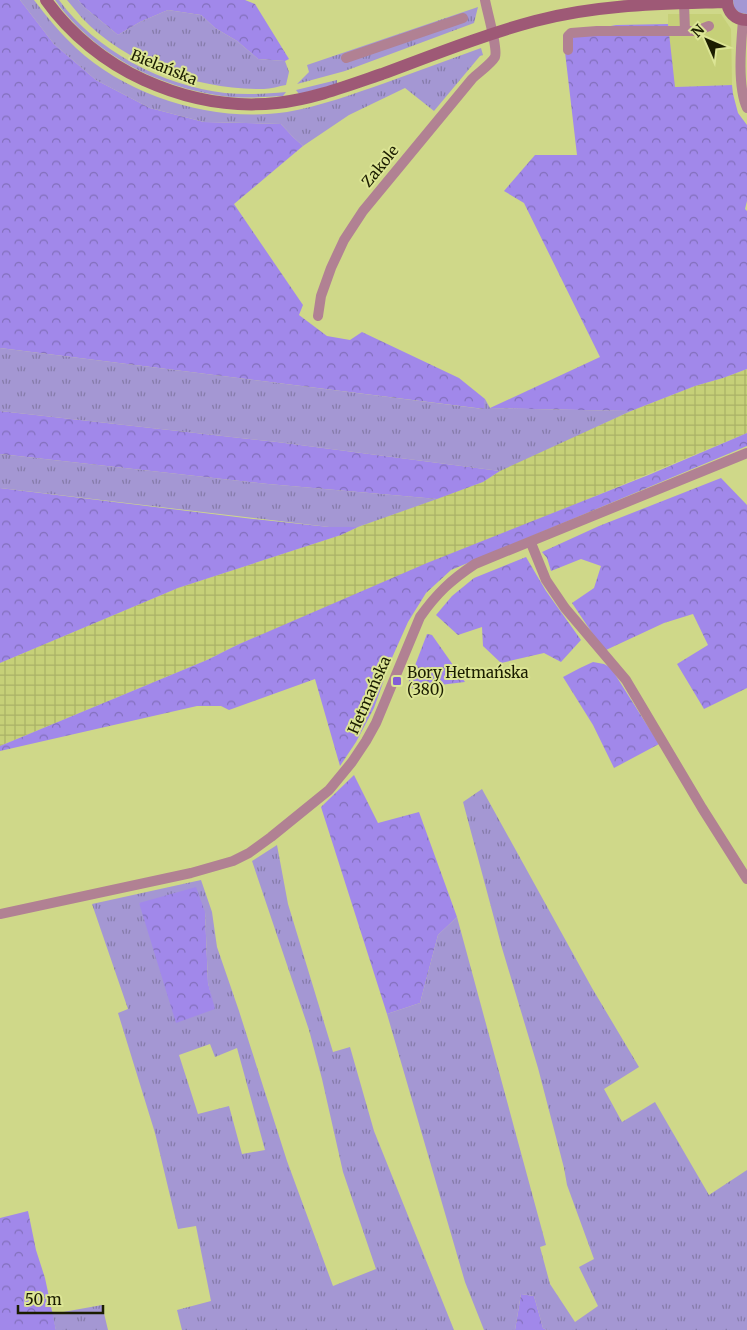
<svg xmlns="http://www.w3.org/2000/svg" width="747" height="1330" font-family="Merriweather,serif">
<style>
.built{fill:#c6d078}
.industrial{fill:url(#industrial-grid)}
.grass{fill:url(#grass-tufts);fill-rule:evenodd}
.forest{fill:url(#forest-crowns)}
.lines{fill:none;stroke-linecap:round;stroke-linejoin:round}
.street{stroke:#b18193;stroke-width:10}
.secondary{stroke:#9e5976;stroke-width:12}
.poi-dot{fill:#825dd7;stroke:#dce595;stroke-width:2}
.labels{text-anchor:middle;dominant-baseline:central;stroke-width:4;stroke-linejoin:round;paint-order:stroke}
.street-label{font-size:15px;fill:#1b1d00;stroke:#dce595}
.poi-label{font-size:15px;fill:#1b1d00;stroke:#dce595;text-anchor:start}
</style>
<defs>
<pattern id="industrial-grid" width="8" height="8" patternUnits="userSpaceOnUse" patternTransform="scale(1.25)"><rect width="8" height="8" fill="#c6d078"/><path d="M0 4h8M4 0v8" fill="none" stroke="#aab266"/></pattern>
<pattern id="grass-tufts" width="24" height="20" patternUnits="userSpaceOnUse" patternTransform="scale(1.25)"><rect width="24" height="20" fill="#a497d3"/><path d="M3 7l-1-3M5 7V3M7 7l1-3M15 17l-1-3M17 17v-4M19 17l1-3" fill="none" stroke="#857ba9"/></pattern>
<pattern id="forest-crowns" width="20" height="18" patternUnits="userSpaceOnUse" patternTransform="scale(1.25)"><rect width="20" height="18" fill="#a188ea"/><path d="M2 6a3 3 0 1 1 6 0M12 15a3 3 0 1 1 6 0" fill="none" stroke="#826fbb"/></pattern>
</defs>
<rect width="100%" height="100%" fill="#cfd889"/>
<!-- built -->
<path class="built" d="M668,14H721L731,29L732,85L674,87L668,24Z"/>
<!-- industrial -->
<path class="industrial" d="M747,369V433L237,645L207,660L0,746V663L178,588L341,535L358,527L483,482L506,467L631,411L695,386L723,378Z"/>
<!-- grass -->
<path class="grass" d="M20,0H34C47,17 61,34 76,48C130,98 215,123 287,112C321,106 353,94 385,83C417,71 449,60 481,48L483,55L480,56L434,111L405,88L349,115L303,146L293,137L281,124L204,122L150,108L96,80L54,44Z
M55,0H59C95,50 163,86 225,93C245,95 265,94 286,92L283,96C263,97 243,99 222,96C158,87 93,54 55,0Z
M67,0H78L84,7L118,35L140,22L168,10L201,15L215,28L237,41L258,59L285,61L289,72L286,85C279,86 271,89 264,89C199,90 127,65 82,18C77,12 72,6 67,0Z
M733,0H747V14L740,13L734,8Z
M478,7L474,23L345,71L297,84L309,72L307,65Z
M337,80V84L299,94L296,90Z
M0,348L483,409L485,399L490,408L631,411L500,471L277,442L0,411Z
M0,454L268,484L437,499L358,527H329L0,488Z
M482,789L592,988L639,1067L604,1089L622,1122L655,1102L709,1195L747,1170V1330H547L543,1328L534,1296L521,1294L515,1330H484L465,1282L387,1014L420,1003L438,935L457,917L546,1245L540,1247L550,1284L575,1322L598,1306L579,1267L594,1259L567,1185L564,1168L538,1068L502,948L463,802Z
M277,845L288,904L333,1052L350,1047L374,1131L454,1330H182L177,1310L211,1301L196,1226L178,1229L155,1133L118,1013L128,1009L92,904L201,880L212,912L217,947L239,1011L287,1161L333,1286L376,1269L343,1172L322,1079L309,1030L252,861ZM139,903L205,912L208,983L214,1009ZM210,1044L215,1057L237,1048L265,1150L242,1154L229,1106L198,1114L179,1055Z
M102,1305L108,1330H56L52,1314Z"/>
<!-- forest -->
<path class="forest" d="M0,0H20L54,44L96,80L150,108L204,122L281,124L293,137L303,146L234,204L303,305L299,315L327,336L350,340L362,332L459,378L485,399L484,409L0,348Z
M78,0H245L255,4L289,59L285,61L258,59L237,41L215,28L201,15L168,10L140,22L118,35L84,7Z
M668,24L675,87L732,85L733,94L738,113L747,125V201L745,209L747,211V369L723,378L695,386L631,411L490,408L600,357L524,203L504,191L535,155H577L563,35L616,25Z
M0,411L277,442L500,471L483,482L437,499L268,484L0,454Z
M747,433V446L451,570L426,593L408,622L391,660L374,708L356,742L340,766L315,679L229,710L221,706H197L0,751V746L207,660L237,645L427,563L651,474Z
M721,478L747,505V688L704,709L677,664L708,645L693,614L664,623L606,650L599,643L572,603L594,588L601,566L581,559L551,571L547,558L542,552L599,526Z
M0,488L253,519L329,527H358L341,535L178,588L0,663Z
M526,557L546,591L581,640L561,662L544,653L501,663L483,646L482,627L458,635L436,615L452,596L474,578Z
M427,634L432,635L465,682L406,689Z
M593,662L604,664L611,668L659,744L614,768L593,725L563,677L580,668Z
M354,775L378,823L419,812L457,917L438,935L420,1003L387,1014L321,807Z
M196,887L205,912L208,983L215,1009L176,1023L139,903Z
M28,1211L36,1250L45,1278L56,1330H0V1218Z
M521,1294L534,1296L543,1328L547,1330H515Z"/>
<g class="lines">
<!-- street -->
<path class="street" d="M684,3L685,31
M743,20C741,44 737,86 747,108
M568,50V36L571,33L597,31H696L709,26
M346,58L463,18
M318,316L321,296L331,268L344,240L363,211L472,79C478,73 491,64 495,57C498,49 487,11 485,0
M531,543L546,580L565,608L626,680L702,808L747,879
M0,914L191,873L233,861L249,853L271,837L329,790L352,762L366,741L376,723L420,617C437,593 451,580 475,564L747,453"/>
<!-- secondary -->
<path class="secondary" d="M46,0C70,34 106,63 144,80C186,99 231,108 277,103C313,99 347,86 382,74C433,55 483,35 535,21C598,4 662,4 726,2
M727,0C727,12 735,20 747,20"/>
</g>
<!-- markers -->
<rect class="poi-dot" x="392" y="676" width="10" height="10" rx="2.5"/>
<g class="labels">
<!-- street labels -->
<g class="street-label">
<text transform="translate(164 67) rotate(22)">Bielańska</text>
<text transform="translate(380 166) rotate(-51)">Zakole</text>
<text transform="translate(369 695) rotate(-66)">Hetmańska</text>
</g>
<!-- poi labels -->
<g class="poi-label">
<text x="407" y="672">Bory Hetmańska<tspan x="407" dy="17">(380)</tspan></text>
</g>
</g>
<!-- north arrow -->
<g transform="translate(707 40) rotate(315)" stroke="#dce595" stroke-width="4" paint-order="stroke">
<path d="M0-4L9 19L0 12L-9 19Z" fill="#1b1d00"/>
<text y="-8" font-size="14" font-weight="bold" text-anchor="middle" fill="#1b1d00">N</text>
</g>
<!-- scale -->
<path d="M18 1305v8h85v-8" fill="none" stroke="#1b1d00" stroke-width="2.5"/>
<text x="25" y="1305" font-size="15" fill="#1b1d00" stroke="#dce595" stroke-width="4" paint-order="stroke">50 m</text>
</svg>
